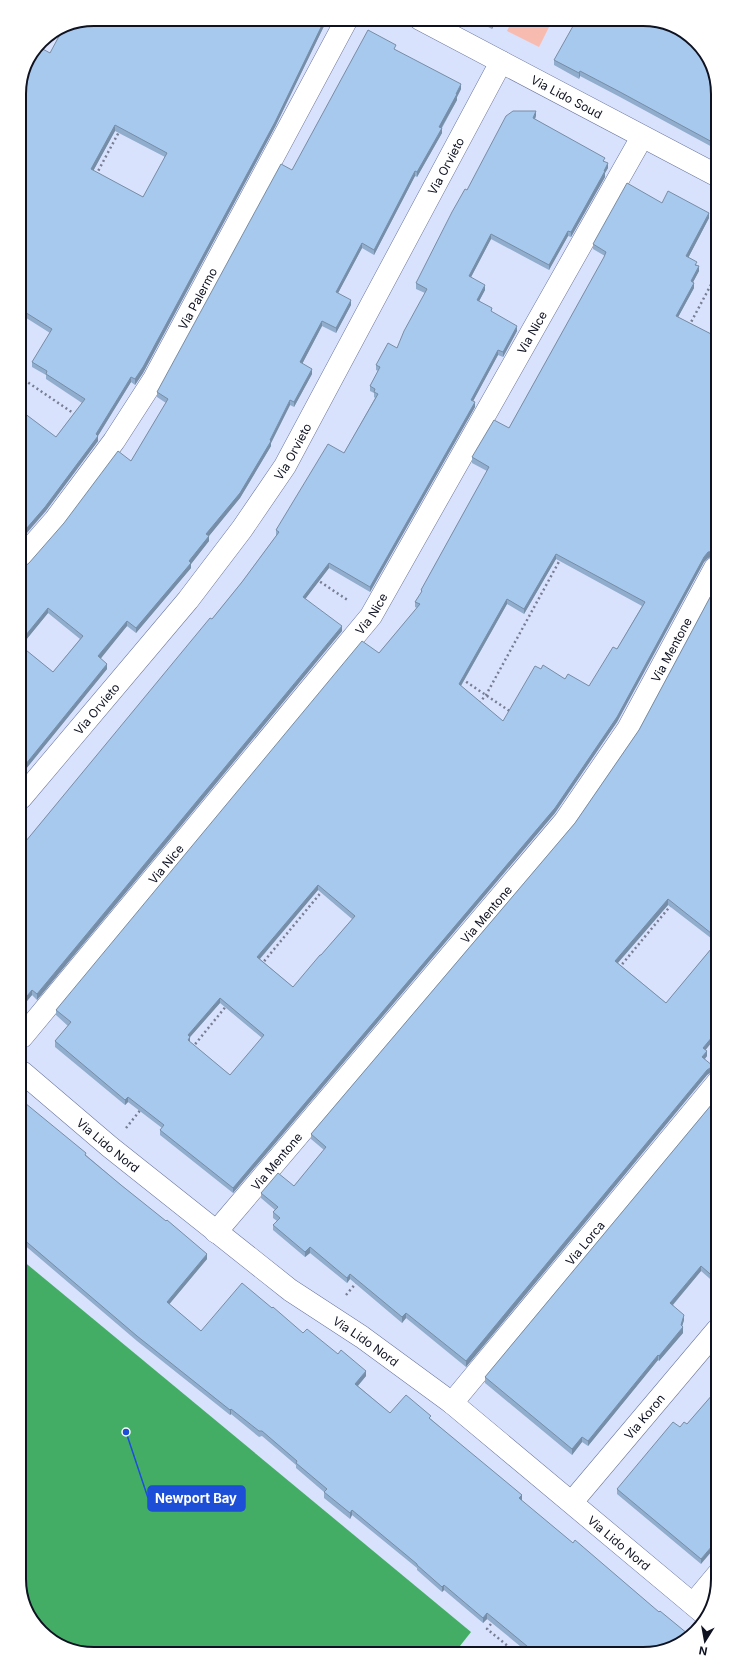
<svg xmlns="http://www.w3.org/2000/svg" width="737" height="1673" font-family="Inter,sans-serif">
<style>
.green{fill:#f8bbaf}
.water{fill:#44ad65}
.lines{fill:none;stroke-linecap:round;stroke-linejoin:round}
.minor-casing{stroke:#6a769e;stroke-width:23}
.tertiary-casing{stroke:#6a769e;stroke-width:23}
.path{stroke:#777e93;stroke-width:2.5;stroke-dasharray:2 3;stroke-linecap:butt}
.minor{stroke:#fff;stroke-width:22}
.tertiary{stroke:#fff;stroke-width:22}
.wall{fill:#90adcd;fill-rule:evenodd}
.shaded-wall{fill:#768da7}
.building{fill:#a8c9ee;stroke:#768da7;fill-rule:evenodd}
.labels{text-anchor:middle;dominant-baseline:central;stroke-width:3.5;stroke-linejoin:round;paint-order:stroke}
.street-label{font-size:12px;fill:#0e1221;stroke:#fff}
.rim{fill:none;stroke:#0e1221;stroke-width:2}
.leader{fill:none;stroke:#1d4ed8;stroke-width:1.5}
.callout-dot{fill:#1d4ed8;stroke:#fff;stroke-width:1.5}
.callout{fill:#1d4ed8;stroke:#1d4ed8;stroke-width:1.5}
.callout-label{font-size:13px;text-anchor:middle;font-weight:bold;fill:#fff}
</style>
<rect width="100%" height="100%" fill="#d9e2fd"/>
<!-- green -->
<path class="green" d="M513,19H553L539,47L507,31Z"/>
<!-- water -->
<path class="water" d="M22,1260L471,1632L456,1651L89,1654L49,1639L23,1603Z"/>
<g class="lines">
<defs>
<g id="minor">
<path id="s1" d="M20,560L55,520L114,441L154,379L347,19"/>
<path id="s2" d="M21,798L188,600L242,529L285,466L501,62"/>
<path id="s3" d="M22,1037L371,616L642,137"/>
<path id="s4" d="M216,1232L565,821L628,729L715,568"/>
<path id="s5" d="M452,1403L717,1083"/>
<path id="s6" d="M572,1502L717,1330"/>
<path d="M693,1604L718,1574"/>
</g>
<g id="tertiary">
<path id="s7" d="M420,19L714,174"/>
<path id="s8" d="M22,1072L110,1147L290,1290L362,1337L452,1403L707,1616"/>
</g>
</defs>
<!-- minor casing -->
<use href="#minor" class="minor-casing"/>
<!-- tertiary casing -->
<use href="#tertiary" class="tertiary-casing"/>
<!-- path -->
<path class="path" d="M96,175L120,130
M689,326L714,279
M20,377L76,415
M316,579L349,601
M462,679L511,712
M479,703L486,695L561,558
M261,965L323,890
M619,968L672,904
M192,1048L227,1005
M126,1128L142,1108
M346,1295L357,1282
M494,1620L487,1629L514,1651"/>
<!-- minor -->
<use href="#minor" class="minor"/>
<!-- tertiary -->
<use href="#tertiary" class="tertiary"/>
</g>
<!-- wall -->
<path class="wall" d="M326,19V22L275,127L143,373L135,385L131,382L98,436V441L45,512L56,437L82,403L46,379V375L32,367V362L50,333L20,314L19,90L50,53ZM115,131L165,157L143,197L93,171Z
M473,19H497L492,29Z
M396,50L461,89L457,97V100L442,128V133L417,177L415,176L374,255L362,248L338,293L351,305L336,333L322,326L302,364L312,374L294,407L290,405L271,443V446L240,498L209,536V541L191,564V568L136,633L127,626L100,658L107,669L21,775V646L53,672L80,639L48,613L21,646L24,567L29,563L131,461L166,403L157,397V392L292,170Z
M554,60L714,70V148L620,97L580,76L579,79L554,65Z
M536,116L535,119L605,162L608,168L605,173V177L571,237L568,236L549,270L491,239L471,277L485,290L479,301L492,312L517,331L503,357L498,355L473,401L475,407L370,592L329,568L305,599L342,631L37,1000L32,995L22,1007L21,847L212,619L242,582L276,536V530L344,453L375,398L374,397V393L370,391V386L378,371L376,370V365L397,348L425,293L416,289V283L467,190Z
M662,203L709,218L688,258L697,265L699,271L693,282L694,288L678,317L715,336V556L708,558L704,562L617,722L555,813L233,1193L160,1135V1130L162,1128L128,1102L125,1105L55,1047V1041L68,1026L56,1015V1010L379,653L417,608L415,607V602L421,593V590L487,471L472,463V457L509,428L605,256L593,249V244ZM556,559L642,606L617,649L589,686L565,679L541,669L503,721L461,686L507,604L524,614ZM318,890L352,919L321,955L293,987L260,959ZM220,1003L262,1038L230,1075L190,1042V1037Z
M715,588L716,942L668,905L618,963L666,1003L716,943L717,1036L705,1050L707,1056L705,1059L713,1071L707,1075L466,1367L406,1318L402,1323L350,1279L347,1283L310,1253L305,1257L273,1230V1225L277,1221L273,1218V1212L275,1210L261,1198V1193L294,1186L324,1150L311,1139V1134L575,823L639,730Z
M717,1098V1285L701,1271L673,1305L684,1320L682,1326L683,1333L659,1361L658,1360L588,1446L582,1442L572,1455L485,1383V1377Z
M22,1099L25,1104L86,1155L207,1259L169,1304L201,1331L303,1333L366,1376L358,1386L390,1413L431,1419L522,1500L521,1501L667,1650L526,1651L487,1619L483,1623L444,1590L442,1592L417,1570V1568L352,1515L350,1519L324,1498V1492L296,1468V1465L262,1436L259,1437L231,1414L230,1415L137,1341L22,1243Z
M717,1367L701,1564L617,1494V1489L680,1427L687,1424L713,1394Z"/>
<!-- shaded-wall -->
<path class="shaded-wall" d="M325,19H326V22L275,127L143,373L135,385V379Z
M494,19H497L492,29V24Z
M580,71V76L579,79V73Z
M461,84V89L457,97V100L439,132V127Z
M536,111V116L533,123V118Z
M115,125V131L91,175V169Z
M442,128V133L417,177V172Z
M608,163V168L605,173V177L571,237V232Z
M415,171V176L374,255V250Z
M709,213V218L686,262V256Z
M568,231V236L549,270V265Z
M491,234V239L469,281V276Z
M362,243V248L336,297V292Z
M699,266V271L691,286V281Z
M694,283V288L676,321V316Z
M485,285V290L477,305V300Z
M351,300V305L336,333V328Z
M322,321V326L300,368V362Z
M517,326V331L503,357V352Z
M498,350V355L471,405V400Z
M312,369V374L294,407V402Z
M131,377V382L96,439V434Z
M290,400V405L271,443V446L240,498L209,536V541L191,564V568L136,633V628L189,561L206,534L270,440Z
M475,402V407L370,592V587Z
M98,436V441L45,512L20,541V536Z
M714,550V556L708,558L704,562L617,722L555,813L233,1193V1188L704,557L708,552Z
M556,554V559L524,614V609Z
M329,563V568L303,602V597Z
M507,599V604L459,689V684Z
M48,608V613L21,646V641Z
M127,621V626L98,662V656Z
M342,626V631L37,1000V994Z
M107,664V669L21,775V770Z
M318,885V890L257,962V957Z
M668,899V905L615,966V961Z
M32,990V995L22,1007V1002Z
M220,998V1003L190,1037V1042L188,1045V1035Z
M717,1031V1036L703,1053V1048Z
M707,1051V1056L702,1062V1057Z
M713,1066V1071L707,1075L466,1367V1361L707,1070Z
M128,1097V1102L125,1105V1100Z
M310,1247V1253L305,1257V1252Z
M207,1254V1259L167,1307V1302Z
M701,1266V1271L670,1308V1303Z
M350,1274V1279L347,1283V1278Z
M406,1313V1318L402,1323V1317Z
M684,1315V1320L681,1330V1325Z
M683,1327V1333L659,1361V1356Z
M658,1355V1360L588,1446V1441Z
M366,1371V1376L355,1389V1384Z
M231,1409V1414L230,1415V1410Z
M582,1437V1442L572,1455V1449Z
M522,1495V1500L519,1504V1498Z
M352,1510V1515L350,1519V1513Z
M718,1539V1544L701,1564V1559Z
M444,1585V1590L442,1592V1587Z
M487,1613V1619L483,1623V1618Z"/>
<!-- building -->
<path class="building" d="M94,19H325L275,122L143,367L135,379L131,377L96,434L98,436L45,507L20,536V410L56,437L85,399L46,374L47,371L32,362L52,329L20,309L19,90L39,47L50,53L65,25H66ZM115,125L167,153L143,197L91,169Z
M483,19H494L492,24Z
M577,19H648L689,35L714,70V143L620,92L580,71L579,73L554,60Z
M368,30L396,45L394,49L461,84L456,94H457L439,127L442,128L417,172L415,171L374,250L362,243L336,292L351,300L336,328L322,321L300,362L312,369L294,402L290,400L270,440L271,441L240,493L206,534L209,536L189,561L191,563L136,628L127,621L98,656L107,664L21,770V646L53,672L83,636L48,608L21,641L20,567H24L29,563L64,523L118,451L131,461L168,399L157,392L281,164L292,170Z
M513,111H536L533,118L605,158L603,161L608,163L604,171H605L571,232L568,231L549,265L491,234L469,276L485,285L477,300L492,308L491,311L517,326L503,352L498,350L471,400L475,402L370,587L329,563L303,597L342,626L37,994L32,990L22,1002L21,847L210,618L212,619L242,582L279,532L276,530L328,444L344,453L378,394L374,392L375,389L370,386L380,367L376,365L388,343L397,348L404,331L427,289L416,283L452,212L465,189L467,190L506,116Z
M627,183L662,203L668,191L709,213L686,256L697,262L695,265L699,266L691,281L694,283L676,316L715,336V551L708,552L704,557L617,717L555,808L233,1188L160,1130L164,1125L128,1097L125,1100L55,1041L71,1022L56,1010L362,641L379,653L420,604L415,602L422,591L421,590L489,467L472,457L494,420L509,428L604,257L606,252L593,244ZM556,554L645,602L617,649L613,647L589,686L568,674L565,679L543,665L541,669L535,666L503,721L459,684L507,599L524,609ZM318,885L355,916L321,955H320L293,987L257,957ZM220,998L264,1035L230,1075L188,1040L190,1037L188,1035Z
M715,588L716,937L668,899L615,961L666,1003L716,943L717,1031L703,1048L707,1051L702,1057L713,1066L707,1070L466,1361L406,1313L402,1317L350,1274L347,1278L310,1247L305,1252L273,1225L280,1218L273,1212L278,1207L261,1193L278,1173L294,1186L326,1147L311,1134L575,823L639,730Z
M717,1098V1280L701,1266L670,1303L684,1315L681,1325L683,1327L659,1356L658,1355L588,1441L582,1437L572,1449L485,1377Z
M22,1099L25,1102V1103L86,1153L85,1155L121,1185L166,1221L167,1220L207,1254L167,1302L201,1331L242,1283L272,1308L273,1307L303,1333L307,1329L338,1354L341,1350L366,1371L355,1384L390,1413L406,1395L431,1416L429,1418L522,1495L519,1498L573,1543L575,1540L659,1612L660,1611L688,1634L667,1650L533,1651L487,1613L483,1618L444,1585L442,1587L417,1565V1564L352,1510L350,1513L324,1492L327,1489L296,1463L297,1461L262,1431H259L231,1409L230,1410L137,1336L22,1238L24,1236L22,1235Z
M717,1367L718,1539L701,1559L617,1489L673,1422L680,1427L684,1422L687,1424L713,1394V1373Z"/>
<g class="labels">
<!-- street labels -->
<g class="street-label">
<text stroke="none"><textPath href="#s7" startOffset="166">Via Lido Soud</textPath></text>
<text stroke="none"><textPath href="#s2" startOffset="765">Via Orvieto</textPath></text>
<text stroke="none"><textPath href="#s1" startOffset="317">Via Palermo</textPath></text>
<text stroke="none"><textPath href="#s3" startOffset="873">Via Nice</textPath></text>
<text stroke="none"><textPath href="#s2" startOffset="441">Via Orvieto</textPath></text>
<text stroke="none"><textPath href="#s3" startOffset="549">Via Nice</textPath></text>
<text stroke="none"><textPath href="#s4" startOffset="741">Via Mentone</textPath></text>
<text stroke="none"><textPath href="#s2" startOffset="117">Via Orvieto</textPath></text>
<text stroke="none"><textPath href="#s3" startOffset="225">Via Nice</textPath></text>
<text stroke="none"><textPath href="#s4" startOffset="417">Via Mentone</textPath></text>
<text stroke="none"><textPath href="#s8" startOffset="113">Via Lido Nord</textPath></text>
<text stroke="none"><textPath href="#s4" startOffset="93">Via Mentone</textPath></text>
<text stroke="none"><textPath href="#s5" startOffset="208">Via Lorca</textPath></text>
<text stroke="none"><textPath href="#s8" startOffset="437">Via Lido Nord</textPath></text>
<text stroke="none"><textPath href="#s6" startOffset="112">Via Koron</textPath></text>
<text stroke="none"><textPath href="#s8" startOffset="761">Via Lido Nord</textPath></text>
</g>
</g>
<!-- crop -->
<path d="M0 0H737V1673H0ZM94 26H643A68 68 0 0 1 711 94V1579A68 68 0 0 1 643 1647H94A68 68 0 0 1 26 1579V94A68 68 0 0 1 94 26Z" fill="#fff" fill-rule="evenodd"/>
<path class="rim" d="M94 26H643A68 68 0 0 1 711 94V1579A68 68 0 0 1 643 1647H94A68 68 0 0 1 26 1579V94A68 68 0 0 1 94 26Z"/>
<!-- callouts -->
<path class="leader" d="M126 1432L148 1498"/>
<circle class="callout-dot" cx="126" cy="1432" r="4"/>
<rect class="callout" x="148" y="1486" width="97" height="25" rx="4"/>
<g class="callout-label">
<text x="196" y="1503">Newport Bay</text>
</g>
<!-- north arrow -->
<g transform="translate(705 1641) rotate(191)" stroke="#ffffff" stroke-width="3" paint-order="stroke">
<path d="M0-3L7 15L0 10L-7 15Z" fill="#0e1221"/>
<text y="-6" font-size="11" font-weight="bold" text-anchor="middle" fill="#0e1221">N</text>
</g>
</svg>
